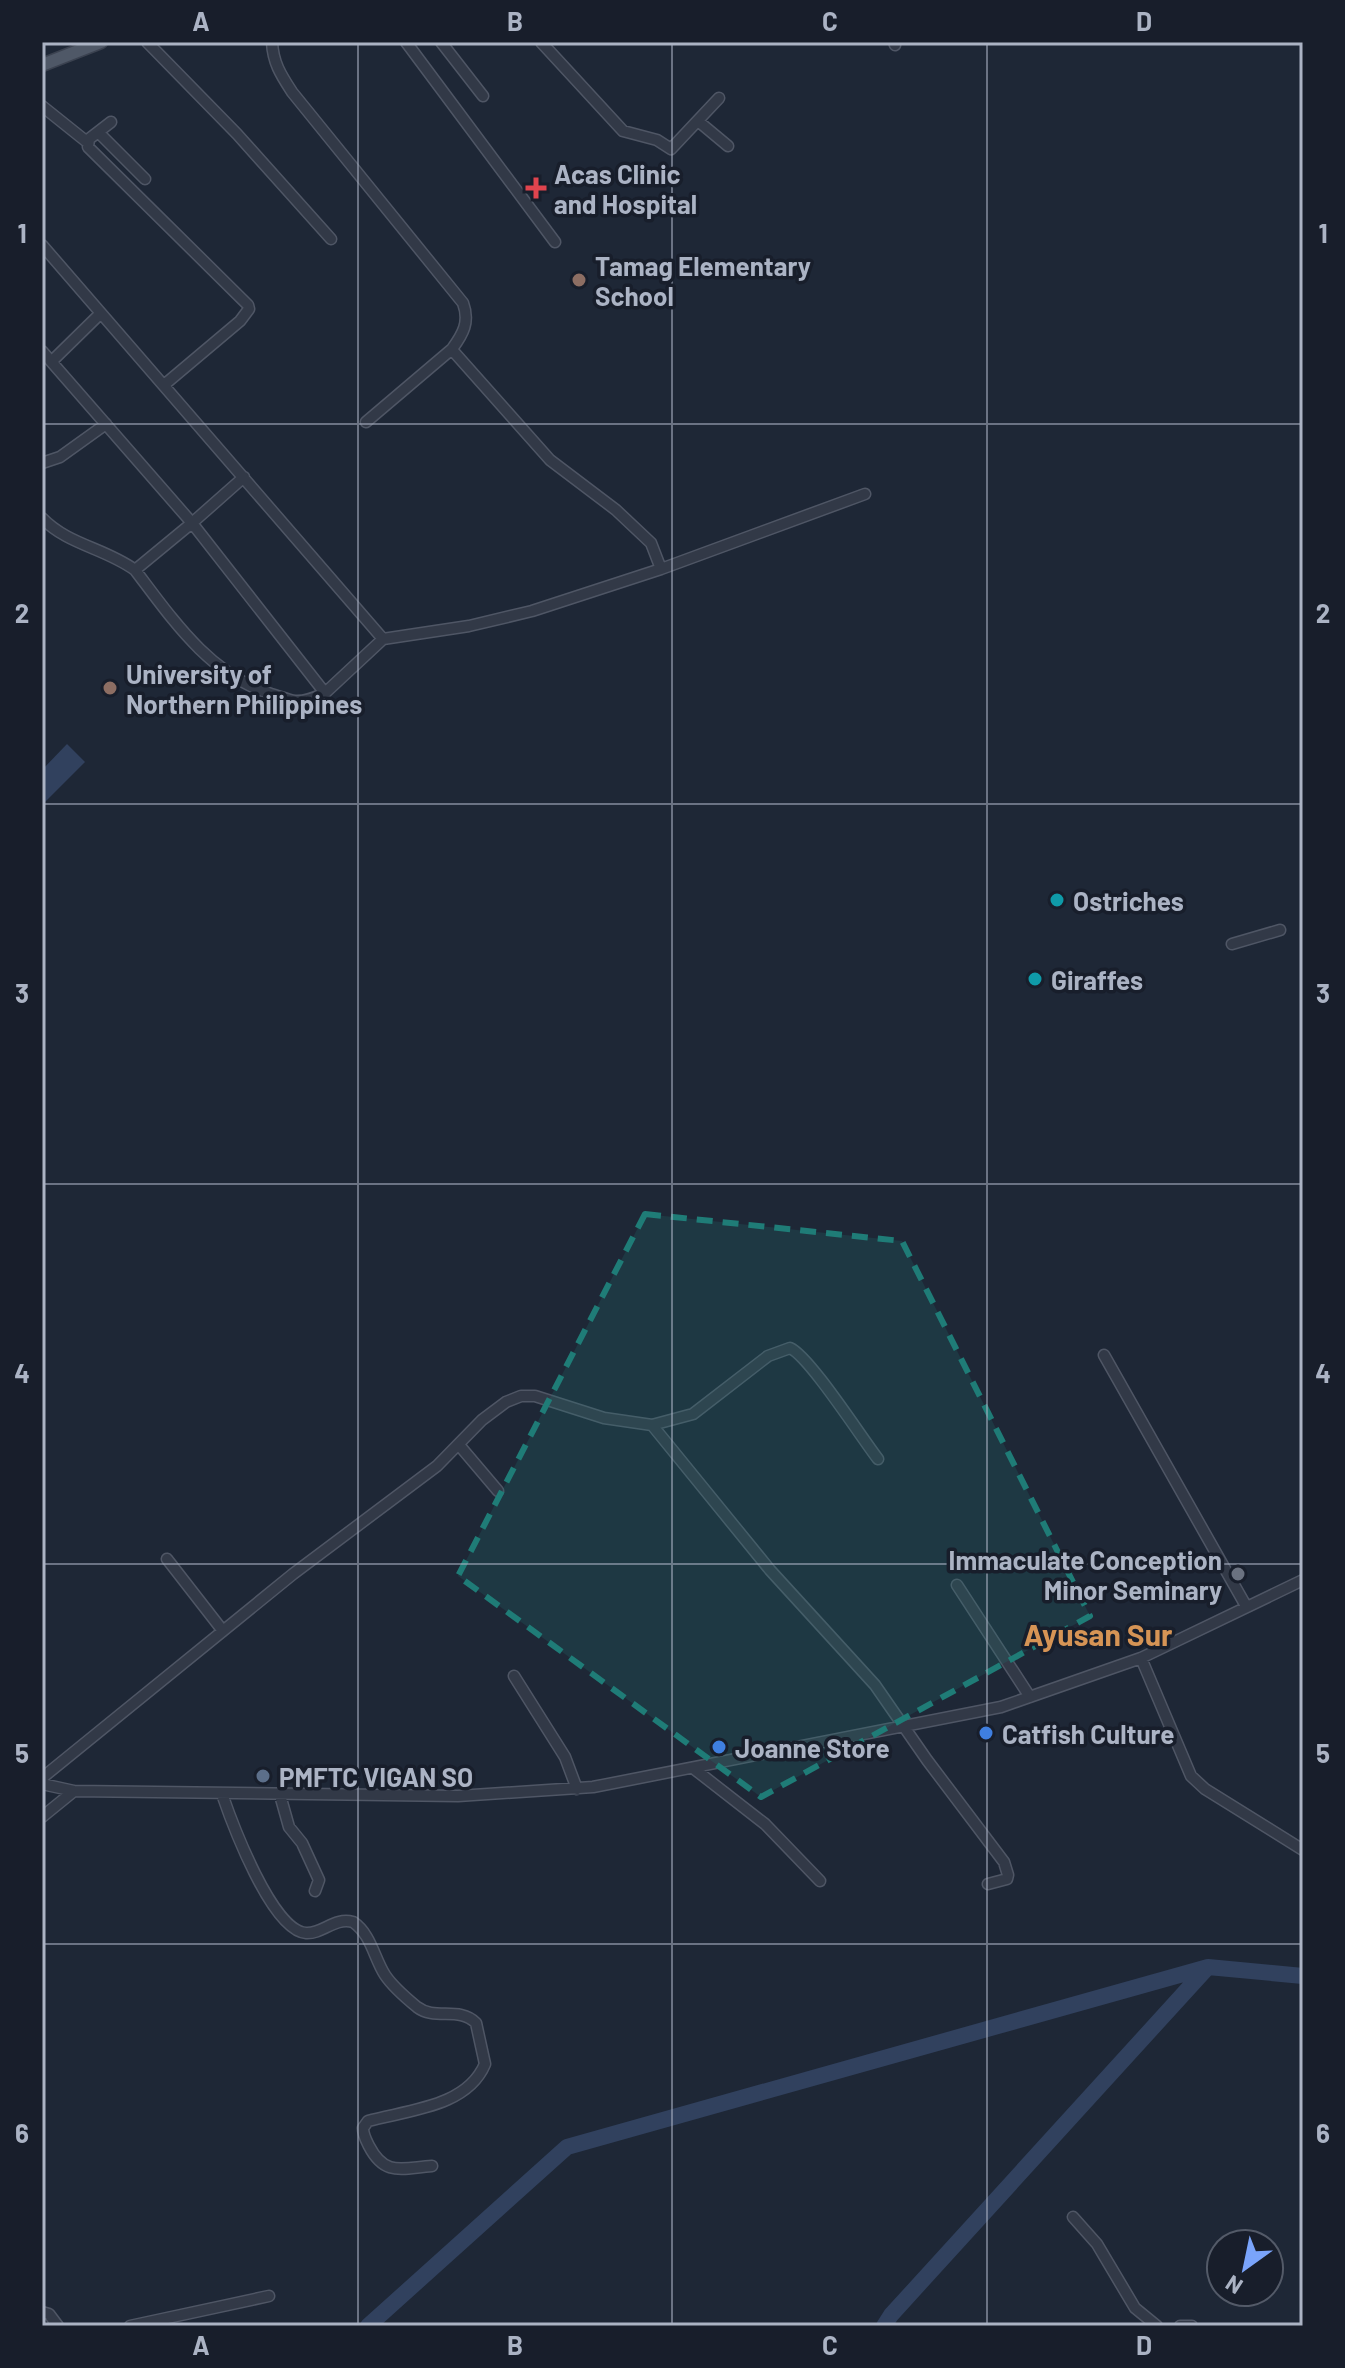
<svg xmlns="http://www.w3.org/2000/svg" width="1345" height="2368" font-family="Barlow,sans-serif">
<style>
.water{fill:#31415e}
.lines{fill:none;stroke-linecap:round;stroke-linejoin:round}
.river{stroke:#31415e;stroke-width:16}
.minor-casing{stroke:#4f5665;stroke-width:13}
.major-casing{stroke:#3b4250;stroke-width:15}
.minor{stroke:#323947;stroke-width:10}
.major{stroke:#4f5867;stroke-width:12}
.marked{fill:#1f7c77;fill-opacity:0.2;stroke:#1f7c77;stroke-width:6;stroke-dasharray:16 10;stroke-linejoin:round}
.grid{fill:none;stroke:#abb3c4;stroke-width:2;stroke-opacity:0.55}
.health-dot{fill:#e0444e;stroke:#181e2b;stroke-width:3}
.education-dot{fill:#8d6e63;stroke:#181e2b;stroke-width:3}
.culture-dot{fill:#0f9aa8;stroke:#181e2b;stroke-width:3}
.worship-dot{fill:#6b7280;stroke:#181e2b;stroke-width:3}
.shop-dot{fill:#3f7fe0;stroke:#181e2b;stroke-width:3}
.service-dot{fill:#5c6f8a;stroke:#181e2b;stroke-width:3}
.labels{text-anchor:middle;dominant-baseline:central;stroke-width:7;stroke-linejoin:round;paint-order:stroke}
.poi-label{font-size:26px;font-weight:bold;fill:#abb3c4;stroke:#181e2b;text-anchor:start}
.quarter-label{font-size:30px;font-weight:bold;fill:#d69455;stroke:#181e2b}
.neatline{fill:none;stroke:#abb3c4;stroke-width:3}
.grid-label{font-size:26px;text-anchor:middle;font-weight:bold;fill:#abb3c4}
</style>
<rect width="100%" height="100%" fill="#1e2736"/>
<!-- water -->
<path class="water" d="M67,744L85,762L42,805V770Z"/>
<g class="lines">
<!-- river -->
<path class="river" d="M368,2326L567,2147L1208,1967L1303,1976
M884,2326L891,2315L1207,1968"/>
<defs>
<path id="minor" d="M147,42L237,134L331,239
M406,42L555,242
M441,42L483,96
M541,42L623,131L657,140L671,149L719,98
M894,42L895,45
M42,106L87,142
M698,121L728,146
M111,122L89,139L88,147L248,305L249,309L240,321L164,385
M98,132L145,179
M42,245L383,639
M42,351L192,523L135,570C105,548 68,545 42,518
M52,361L101,313
M366,422L452,349
M42,463L60,457L106,424
M244,477L192,523L325,693L383,639L469,626L532,611L661,569L651,543L616,510L550,460L454,352L452,349C463,334 470,322 463,303L292,92C281,75 273,63 272,42
M661,569L865,494
M135,570C173,620 209,674 271,694C279,696 288,700 295,701C306,702 316,697 325,693
M1232,944L1280,930
M1104,1355L1246,1606
M652,1425L770,1570L875,1685L927,1760L1004,1862L1008,1875L1007,1879L988,1884
M459,1445L498,1491
M167,1559L223,1631
M957,1585L1030,1697
M1141,1658L1191,1776L1205,1789L1303,1850
M514,1676L565,1757L577,1789
M693,1768L765,1824L820,1881
M42,1778L293,1574L437,1466L482,1420L506,1402L521,1396H535L604,1418L652,1425L693,1414L768,1356L790,1348C809,1356 861,1437 878,1459
M42,1784L74,1791L458,1796L593,1787L1001,1707L1141,1658L1303,1580
M222,1794C232,1823 272,1931 306,1933C323,1934 334,1917 353,1922C371,1934 374,1958 385,1975C393,1987 406,1998 417,2007C435,2021 459,2006 476,2023L485,2064C467,2107 408,2110 368,2121L363,2128C363,2135 366,2140 369,2146C385,2177 402,2168 432,2166
M280,1795L289,1827L302,1843L319,1880L315,1891
M42,1817L74,1791
M1073,2217L1097,2244L1135,2308L1157,2326
M42,2312L49,2314L58,2326
M130,2326L269,2296
M1180,2326H1192"/>
<path id="major" d="M42,65L101,42"/>
</defs>
<!-- minor casing -->
<use href="#minor" class="minor-casing"/>
<!-- major casing -->
<use href="#major" class="major-casing"/>
<!-- minor -->
<use href="#minor" class="minor"/>
<!-- major -->
<use href="#major" class="major"/>
</g>
<!-- marked area -->
<path class="marked" d="M645,1214L902,1241L1090,1616L761,1797L458,1576Z"/>
<!-- grid -->
<path class="grid" d="M358,42V2326M672,42V2326M987,42V2326M42,424H1303M42,804H1303M42,1184H1303M42,1564H1303M42,1944H1303"/>
<!-- markers -->
<path class="health-dot" d="M532 176h8v8h8v8h-8v8h-8v-8h-8v-8h8z"/>
<g class="education-dot">
<circle cx="579" cy="280" r="8"/>
<circle cx="110" cy="688" r="8"/>
</g>
<g class="culture-dot">
<circle cx="1057" cy="900" r="8"/>
<circle cx="1035" cy="979" r="8"/>
</g>
<circle class="worship-dot" cx="1238" cy="1574" r="8"/>
<g class="shop-dot">
<circle cx="986" cy="1733" r="8"/>
<circle cx="719" cy="1747" r="8"/>
</g>
<circle class="service-dot" cx="263" cy="1776" r="8"/>
<g class="labels">
<!-- poi labels -->
<g class="poi-label">
<text x="554" y="173">Acas Clinic<tspan x="554" dy="30">and Hospital</tspan></text>
<text x="595" y="265">Tamag Elementary<tspan x="595" dy="30">School</tspan></text>
<text x="126" y="673">University of<tspan x="126" dy="30">Northern Philippines</tspan></text>
<text x="1073" y="900">Ostriches</text>
<text x="1051" y="979">Giraffes</text>
<text x="1222" y="1559" text-anchor="end">Immaculate Conception<tspan x="1222" dy="30">Minor Seminary</tspan></text>
<text x="1002" y="1733">Catfish Culture</text>
<text x="735" y="1747">Joanne Store</text>
<text x="279" y="1776">PMFTC VIGAN SO</text>
</g>
<!-- quarter labels -->
<g class="quarter-label">
<text x="1098" y="1634">Ayusan Sur</text>
</g>
</g>
<!-- border -->
<rect width="1345" height="2368" fill="none" stroke="#181e2b" stroke-width="88"/>
<!-- north arrow -->
<g transform="translate(1245 2268) rotate(213)"><circle r="38" fill="#181e2b" stroke="#535a68" stroke-width="2"/>
<path d="M0-6L14 30L0 20L-14 30Z" fill="#7aa4fb"/>
<text y="-12" font-size="22" font-weight="bold" text-anchor="middle" fill="#abb3c4">N</text>
</g>
<rect x="44" y="44" width="1257" height="2280" class="neatline"/>
<g class="grid-label">
<text x="201" y="31">A</text>
<text x="515" y="31">B</text>
<text x="830" y="31">C</text>
<text x="1144" y="31">D</text>
<text x="22" y="243">1</text>
<text x="1323" y="243">1</text>
<text x="22" y="623">2</text>
<text x="1323" y="623">2</text>
<text x="22" y="1003">3</text>
<text x="1323" y="1003">3</text>
<text x="22" y="1383">4</text>
<text x="1323" y="1383">4</text>
<text x="22" y="1763">5</text>
<text x="1323" y="1763">5</text>
<text x="22" y="2143">6</text>
<text x="1323" y="2143">6</text>
<text x="201" y="2355">A</text>
<text x="515" y="2355">B</text>
<text x="830" y="2355">C</text>
<text x="1144" y="2355">D</text>
</g>
</svg>
